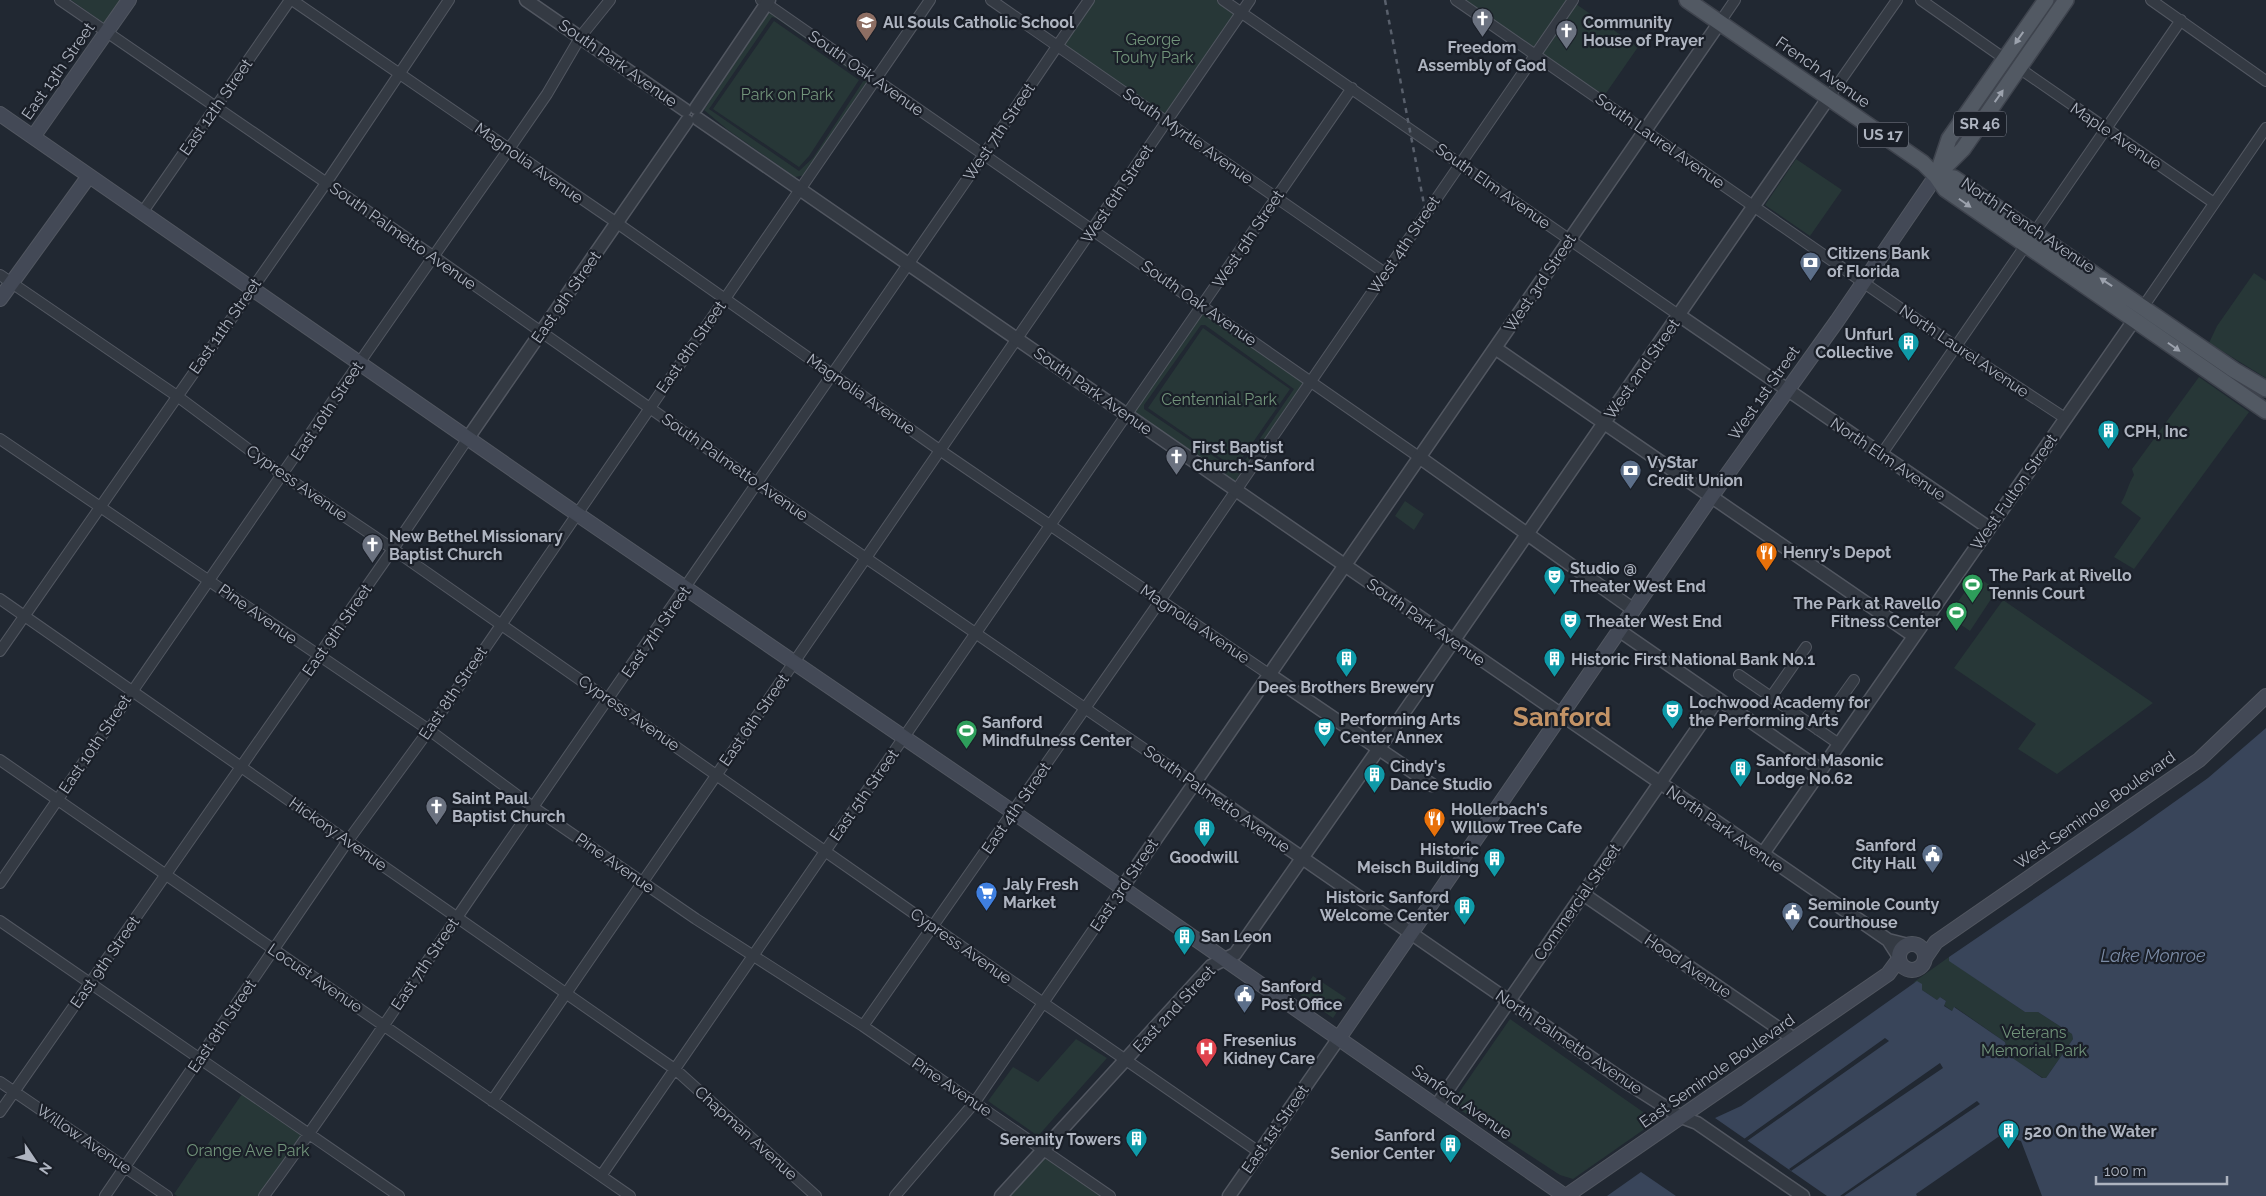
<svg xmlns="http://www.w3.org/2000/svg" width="2266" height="1196" font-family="Raleway,sans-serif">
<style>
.green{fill:#273737;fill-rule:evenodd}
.water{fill:#39455a}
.pier{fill:#212832}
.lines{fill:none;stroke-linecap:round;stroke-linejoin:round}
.minor-casing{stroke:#525761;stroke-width:12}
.tertiary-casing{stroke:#525761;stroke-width:15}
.secondary-casing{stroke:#525761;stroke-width:16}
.primary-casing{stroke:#3e434d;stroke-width:18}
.minor{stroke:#343a43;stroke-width:10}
.tertiary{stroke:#343a43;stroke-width:12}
.secondary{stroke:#434956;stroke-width:14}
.primary{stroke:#525963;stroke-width:15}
.rail{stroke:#59606c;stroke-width:2.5;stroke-dasharray:5 5;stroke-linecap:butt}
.oneway{fill:#9ca2ad}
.labels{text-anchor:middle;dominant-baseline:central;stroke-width:4.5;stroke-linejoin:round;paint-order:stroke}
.shield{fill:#1a1f28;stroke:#828792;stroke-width:1}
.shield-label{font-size:15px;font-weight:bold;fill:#aeb4c0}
.poi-label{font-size:16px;font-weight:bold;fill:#aeb4c0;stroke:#1a1f28;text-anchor:start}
.park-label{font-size:16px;fill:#71937a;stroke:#1a1f28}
.street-label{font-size:16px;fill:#aeb4c0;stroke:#1a1f28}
.water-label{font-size:18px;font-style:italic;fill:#7b8ba5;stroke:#1a1f28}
.town-label{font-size:26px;font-weight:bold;fill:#c39366;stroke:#1a1f28}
</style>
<rect width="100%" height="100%" fill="#212832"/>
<!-- green -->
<path class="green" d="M71,0H122L105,24Z
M1095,0H1217L1236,14L1165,115L1063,45Z
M1464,0H1567L1534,47Z
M1576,4L1638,47L1604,96L1542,53Z
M769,12L868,80L806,175L795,177L728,130L704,110ZM772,17L776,18L864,80L813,158L799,171L709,109Z
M774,21L859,80L809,156L799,167L713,109Z
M1796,159L1842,190L1810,236L1765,205Z
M2254,273L2266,281V378L2209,343L2217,326Z
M1204,312L1304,383L1233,484L1133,414ZM1201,325H1205L1294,389L1237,472L1144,409V405Z
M1203,328L1290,389L1235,468L1148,408Z
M2199,377L2249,412L2134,569L2114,557L2141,518L2121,503C2127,494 2128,484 2134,475L2132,469Z
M1405,501L1424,514L1414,530L1395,516Z
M1976,576L1997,590L1970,631L1948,616Z
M2003,600L2153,703L2057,774L2018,749L2036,724L1954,668Z
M1949,957L1950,961L2025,1012H2038L2072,1034L2073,1039L2046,1078H2043L2007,1055L2005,1042L1955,1007L1952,1011L1944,1005L1946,1001L1940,997L1937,1000L1922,990L1914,982Z
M1313,976L1346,998L1333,1018L1300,995Z
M1510,1019L1656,1121L1573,1179L1560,1175L1451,1104Z
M1076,1039L1107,1058L1038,1136L988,1101L1013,1067L1038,1082Z
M242,1094L302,1136L258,1196H177L174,1194Z
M1043,1157L1102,1196H1008Z"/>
<!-- water -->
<path class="water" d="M2266,728V1196H2042L2021,1141L2001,1135L1916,1194L1917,1196H1827L1715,1118L1741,1106L1917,981L1922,984V990L1937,1000L1940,997L1946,1001L1944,1006L1952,1011L1954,1007L2005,1042L2008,1055L2042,1078H2046L2073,1039L2072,1034L2038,1012H2025L1949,961V957L2135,830L2208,778Z
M1641,1172L1676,1196H1607Z"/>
<!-- pier -->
<path class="pier" d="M1885,1038L1889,1041L1747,1141L1744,1139Z
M1940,1063L1943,1068L1791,1171L1789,1169Z
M1977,1101L1980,1104L1844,1196H1840Z"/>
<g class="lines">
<defs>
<path id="minor" d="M60,0L433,256L758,484L1194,783
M292,0L617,223L941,451L1270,675
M761,0L1419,457
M991,0L1385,273
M1223,0L1680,316
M1456,0L1955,346L2065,418
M1921,0L2005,59
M2151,0L2266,81
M1720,22L1735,0
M2019,68L2214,203
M1829,97L1897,0
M142,213L290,0
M0,275L177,396L283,475L393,549L932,926L1259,1152
M2143,307L2266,128
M0,439L429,730L533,807L696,919L863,1026L1110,1196
M1881,455L2181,20
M0,599L676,1070L816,1196
M0,651L326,183L449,0
M1739,675L1839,744
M1771,697L1806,647
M1818,730L1854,680
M0,760L630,1196
M0,883C170,638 337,392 509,149L547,94L581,36L610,0
M0,921L399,1196
M863,1026L1160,601L1573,0
M0,1082L167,1196
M492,1101L1250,0
M0,1112L393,549L468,438
M601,1176L1352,88
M105,1196L347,842L429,730L930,0
M264,1196C341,1092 411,984 484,878C638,656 791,433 945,211C994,141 1040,70 1089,0
M895,1196L975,1102L1122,888"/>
<path id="tertiary" d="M526,0L685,110
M696,108L769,0
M698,119L1888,940L1899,957
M1680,316L1989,528
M1495,348L1914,636
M468,438L687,121
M1419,457L1634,610
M1620,631L1821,770
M1270,675L1432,785
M1194,783L1626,1082L1681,1117L1697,1123L1803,1196
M1762,855L2139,313
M1122,888L1720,22
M1583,894L1794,1039
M1888,940L1908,945
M1437,1105L1718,699
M1001,1196L1211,966L1235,954L1396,724L1829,97
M1229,1196L1339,1038"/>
<path id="secondary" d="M0,114L577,514L1013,812L1565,1196
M33,137L129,0
M0,299L89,176
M1899 957a13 13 0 1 1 26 0a13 13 0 1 1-26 0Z
M1925,958L1936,942L2199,760L2266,696
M1339,1038L1711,497L1837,321L1936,176
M1566,1196L1888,974L1899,959"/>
<path id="primary" d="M1687,0L1923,163L1936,176L1945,189L2266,411
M1939,169L1949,139L2046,0
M1936,176L1954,178L2234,370L2266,389
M1936,176L1963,149L2066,0"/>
</defs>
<!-- minor casing -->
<use href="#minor" class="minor-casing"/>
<!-- tertiary casing -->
<use href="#tertiary" class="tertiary-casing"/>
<!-- secondary casing -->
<use href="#secondary" class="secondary-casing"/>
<!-- primary casing -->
<use href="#primary" class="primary-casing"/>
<!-- minor -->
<use href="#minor" class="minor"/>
<!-- tertiary -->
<use href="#tertiary" class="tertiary"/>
<!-- secondary -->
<use href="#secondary" class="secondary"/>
<!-- primary -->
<use href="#primary" class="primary"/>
<!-- rail -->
<path class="rail" d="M1385,0L1427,220"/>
</g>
<!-- one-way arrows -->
<defs><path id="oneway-solid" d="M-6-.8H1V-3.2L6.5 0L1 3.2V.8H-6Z" transform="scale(1.25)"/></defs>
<g class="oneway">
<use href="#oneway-solid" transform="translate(2019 38) rotate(125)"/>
<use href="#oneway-solid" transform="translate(1999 96) rotate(-55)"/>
<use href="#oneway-solid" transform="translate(1965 203) rotate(35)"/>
<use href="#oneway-solid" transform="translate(2106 282) rotate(-146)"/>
<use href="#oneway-solid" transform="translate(2174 347) rotate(35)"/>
</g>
<!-- icons -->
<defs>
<symbol id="church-pin" viewBox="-11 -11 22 30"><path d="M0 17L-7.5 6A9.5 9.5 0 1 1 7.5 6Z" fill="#6b7280" stroke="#1a1f28"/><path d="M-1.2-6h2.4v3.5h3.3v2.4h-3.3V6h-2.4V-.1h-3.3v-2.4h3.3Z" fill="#fff"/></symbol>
<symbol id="school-pin" viewBox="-11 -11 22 30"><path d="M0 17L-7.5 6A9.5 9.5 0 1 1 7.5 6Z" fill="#8d6e63" stroke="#1a1f28"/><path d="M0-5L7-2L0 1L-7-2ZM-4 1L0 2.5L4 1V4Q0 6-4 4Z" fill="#fff"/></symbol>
<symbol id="bank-pin" viewBox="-11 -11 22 30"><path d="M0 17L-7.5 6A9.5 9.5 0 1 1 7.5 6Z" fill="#5c6f8a" stroke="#1a1f28"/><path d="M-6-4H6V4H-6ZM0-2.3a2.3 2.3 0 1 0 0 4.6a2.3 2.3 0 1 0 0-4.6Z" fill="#fff"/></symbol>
<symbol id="building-pin" viewBox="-11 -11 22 30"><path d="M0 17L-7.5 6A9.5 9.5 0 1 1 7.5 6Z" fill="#0f9aa8" stroke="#1a1f28"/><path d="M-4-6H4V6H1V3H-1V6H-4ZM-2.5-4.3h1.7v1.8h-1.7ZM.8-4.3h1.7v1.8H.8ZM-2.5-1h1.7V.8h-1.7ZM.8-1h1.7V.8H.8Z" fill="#fff"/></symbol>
<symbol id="restaurant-pin" viewBox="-11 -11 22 30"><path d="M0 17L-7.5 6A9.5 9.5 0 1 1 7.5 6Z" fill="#e8710a" stroke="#1a1f28"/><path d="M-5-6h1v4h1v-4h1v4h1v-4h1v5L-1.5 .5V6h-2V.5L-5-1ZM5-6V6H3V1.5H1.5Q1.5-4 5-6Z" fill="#fff"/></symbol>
<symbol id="theatre-pin" viewBox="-11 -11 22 30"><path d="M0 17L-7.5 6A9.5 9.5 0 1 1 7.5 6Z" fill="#0f9aa8" stroke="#1a1f28"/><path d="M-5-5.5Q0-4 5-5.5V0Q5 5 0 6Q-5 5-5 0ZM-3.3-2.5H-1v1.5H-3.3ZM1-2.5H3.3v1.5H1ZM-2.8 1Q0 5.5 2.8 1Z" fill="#fff"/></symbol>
<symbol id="stadium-pin" viewBox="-11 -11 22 30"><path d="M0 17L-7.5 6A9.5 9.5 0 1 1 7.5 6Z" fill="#2e9e5b" stroke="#1a1f28"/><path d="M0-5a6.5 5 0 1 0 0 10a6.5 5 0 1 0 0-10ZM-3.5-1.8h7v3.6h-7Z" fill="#fff"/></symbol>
<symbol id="civic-pin" viewBox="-11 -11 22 30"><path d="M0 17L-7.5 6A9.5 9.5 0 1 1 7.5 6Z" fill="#5c6f8a" stroke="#1a1f28"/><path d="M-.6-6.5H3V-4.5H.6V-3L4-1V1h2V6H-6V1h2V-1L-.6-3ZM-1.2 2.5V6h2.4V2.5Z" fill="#fff"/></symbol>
<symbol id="supermarket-pin" viewBox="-11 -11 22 30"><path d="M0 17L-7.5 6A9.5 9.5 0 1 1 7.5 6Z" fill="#3f7fe0" stroke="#1a1f28"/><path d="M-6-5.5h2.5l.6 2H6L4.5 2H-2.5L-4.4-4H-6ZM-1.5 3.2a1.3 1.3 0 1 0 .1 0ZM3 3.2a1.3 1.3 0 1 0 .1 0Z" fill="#fff"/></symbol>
<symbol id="hospital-pin" viewBox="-11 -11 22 30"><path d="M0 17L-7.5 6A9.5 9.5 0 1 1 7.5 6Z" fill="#e0444e" stroke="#1a1f28"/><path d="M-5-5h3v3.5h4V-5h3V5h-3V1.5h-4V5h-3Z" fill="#fff"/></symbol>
</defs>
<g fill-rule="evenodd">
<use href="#church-pin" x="1470" y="6" width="25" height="34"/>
<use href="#school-pin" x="854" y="10" width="25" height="34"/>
<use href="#church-pin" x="1554" y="18" width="25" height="34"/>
<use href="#bank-pin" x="1798" y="250" width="25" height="34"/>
<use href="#building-pin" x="1896" y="330" width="25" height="34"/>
<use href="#building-pin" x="2096" y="418" width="25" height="34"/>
<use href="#church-pin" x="1164" y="444" width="25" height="34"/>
<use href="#bank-pin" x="1618" y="458" width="25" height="34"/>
<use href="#church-pin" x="360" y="532" width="25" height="34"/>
<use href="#restaurant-pin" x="1754" y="540" width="25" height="34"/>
<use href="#theatre-pin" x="1542" y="564" width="25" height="34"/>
<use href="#stadium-pin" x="1960" y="572" width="25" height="34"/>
<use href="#stadium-pin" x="1944" y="600" width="25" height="34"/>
<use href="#theatre-pin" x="1558" y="608" width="25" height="34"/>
<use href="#building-pin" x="1334" y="646" width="25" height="34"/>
<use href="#building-pin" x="1542" y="646" width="25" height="34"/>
<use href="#theatre-pin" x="1660" y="698" width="25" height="34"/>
<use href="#theatre-pin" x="1312" y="716" width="25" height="34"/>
<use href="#stadium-pin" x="954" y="718" width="25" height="34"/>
<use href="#building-pin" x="1728" y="756" width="25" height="34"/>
<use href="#building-pin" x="1362" y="762" width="25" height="34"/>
<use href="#church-pin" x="424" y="794" width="25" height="34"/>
<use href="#restaurant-pin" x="1422" y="806" width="25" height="34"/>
<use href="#building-pin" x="1192" y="816" width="25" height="34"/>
<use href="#civic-pin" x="1920" y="842" width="25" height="34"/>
<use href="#building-pin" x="1482" y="846" width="25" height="34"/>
<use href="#supermarket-pin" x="974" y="880" width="25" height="34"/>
<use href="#building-pin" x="1452" y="894" width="25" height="34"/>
<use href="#civic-pin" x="1780" y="900" width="25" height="34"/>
<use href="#building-pin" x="1172" y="924" width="25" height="34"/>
<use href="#civic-pin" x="1232" y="982" width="25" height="34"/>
<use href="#hospital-pin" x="1194" y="1036" width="25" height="34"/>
<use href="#building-pin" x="1996" y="1118" width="25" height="34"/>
<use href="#building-pin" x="1124" y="1126" width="25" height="34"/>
<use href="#building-pin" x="1438" y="1132" width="25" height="34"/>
</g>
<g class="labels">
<!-- shield labels -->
<g class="shield">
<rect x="1954" y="111.5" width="52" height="25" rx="4"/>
<rect x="1858" y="122.5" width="50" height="25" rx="4"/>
</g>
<g class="shield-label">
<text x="1980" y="124">SR 46</text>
<text x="1883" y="135">US 17</text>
</g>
<!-- poi labels -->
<g class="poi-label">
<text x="883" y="22">All Souls Catholic School</text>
<text x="1583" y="22">Community<tspan x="1583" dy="18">House of Prayer</tspan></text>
<text x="1482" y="47" text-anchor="middle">Freedom<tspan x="1482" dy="18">Assembly of God</tspan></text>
<text x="1827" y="253">Citizens Bank<tspan x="1827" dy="18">of Florida</tspan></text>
<text x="1893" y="334" text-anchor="end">Unfurl<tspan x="1893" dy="18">Collective</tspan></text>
<text x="2124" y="431">CPH, Inc</text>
<text x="1192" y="447">First Baptist<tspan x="1192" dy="18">Church-Sanford</tspan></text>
<text x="1647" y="462">VyStar<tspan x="1647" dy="18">Credit Union</tspan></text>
<text x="389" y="536">New Bethel Missionary<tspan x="389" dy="18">Baptist Church</tspan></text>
<text x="1783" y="552">Henry's Depot</text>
<text x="1570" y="568">Studio @<tspan x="1570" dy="18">Theater West End</tspan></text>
<text x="1989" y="575">The Park at Rivello<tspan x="1989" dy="18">Tennis Court</tspan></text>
<text x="1941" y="603" text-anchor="end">The Park at Ravello<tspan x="1941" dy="18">Fitness Center</tspan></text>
<text x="1586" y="621">Theater West End</text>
<text x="1571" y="659">Historic First National Bank No.1</text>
<text x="1346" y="687" text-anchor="middle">Dees Brothers Brewery</text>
<text x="1689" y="702">Lochwood Academy for<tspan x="1689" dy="18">the Performing Arts</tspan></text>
<text x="1340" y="719">Performing Arts<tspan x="1340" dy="18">Center Annex</tspan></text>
<text x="982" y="722">Sanford<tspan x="982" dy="18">Mindfulness Center</tspan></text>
<text x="1756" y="760">Sanford Masonic<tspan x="1756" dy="18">Lodge No.62</tspan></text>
<text x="1390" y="766">Cindy's<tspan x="1390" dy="18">Dance Studio</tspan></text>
<text x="452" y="798">Saint Paul<tspan x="452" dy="18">Baptist Church</tspan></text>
<text x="1451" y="809">Hollerbach's<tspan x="1451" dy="18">WIllow Tree Cafe</tspan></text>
<text x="1916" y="845" text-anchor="end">Sanford<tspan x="1916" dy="18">City Hall</tspan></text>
<text x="1479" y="849" text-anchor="end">Historic<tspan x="1479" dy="18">Meisch Building</tspan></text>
<text x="1204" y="857" text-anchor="middle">Goodwill</text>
<text x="1003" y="884">Jaly Fresh<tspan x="1003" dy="18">Market</tspan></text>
<text x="1449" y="897" text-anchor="end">Historic Sanford<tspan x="1449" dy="18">Welcome Center</tspan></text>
<text x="1808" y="904">Seminole County<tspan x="1808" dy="18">Courthouse</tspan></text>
<text x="1201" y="936">San Leon</text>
<text x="1261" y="986">Sanford<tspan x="1261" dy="18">Post Office</tspan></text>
<text x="1223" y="1040">Fresenius<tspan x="1223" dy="18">Kidney Care</tspan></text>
<text x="2024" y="1131">520 On the Water</text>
<text x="1435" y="1135" text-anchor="end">Sanford<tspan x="1435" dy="18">Senior Center</tspan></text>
<text x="1121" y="1139" text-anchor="end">Serenity Towers</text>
</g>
<!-- park labels -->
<g class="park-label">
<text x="1153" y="39">George<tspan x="1153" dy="18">Touhy Park</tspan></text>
<text x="787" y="94">Park on Park</text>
<text x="1219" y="399">Centennial Park</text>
<text x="2034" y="1032">Veterans<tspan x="2034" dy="18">Memorial Park</tspan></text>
<text x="248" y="1150">Orange Ave Park</text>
</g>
<!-- street labels -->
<g class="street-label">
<text transform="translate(618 63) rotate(35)">South Park Avenue</text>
<text transform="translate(58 71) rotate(-55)">East 13th Street</text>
<text transform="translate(1823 72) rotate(35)">French Avenue</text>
<text transform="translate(866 73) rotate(35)">South Oak Avenue</text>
<text transform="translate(216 107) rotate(-55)">East 12th Street</text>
<text transform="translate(999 132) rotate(-56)">West 7th Street</text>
<text transform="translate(1188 136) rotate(35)">South Myrtle Avenue</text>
<text transform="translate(2116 136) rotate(34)">Maple Avenue</text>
<text transform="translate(1660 141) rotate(35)">South Laurel Avenue</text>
<text transform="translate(529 163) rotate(35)">Magnolia Avenue</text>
<text transform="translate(1493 186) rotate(35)">South Elm Avenue</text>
<text transform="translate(1117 194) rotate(-56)">West 6th Street</text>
<text transform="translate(2028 225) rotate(34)">North French Avenue</text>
<text transform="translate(403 236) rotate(35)">South Palmetto Avenue</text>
<text transform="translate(1248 239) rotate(-56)">West 5th Street</text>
<text transform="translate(1404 245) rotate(-56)">West 4th Street</text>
<text transform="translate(1540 283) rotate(-56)">West 3rd Street</text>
<text transform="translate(566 297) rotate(-55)">East 9th Street</text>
<text transform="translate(1199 303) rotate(35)">South Oak Avenue</text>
<text transform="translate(225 326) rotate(-55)">East 11th Street</text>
<text transform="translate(691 347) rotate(-55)">East 8th Street</text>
<text transform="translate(1964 351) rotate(34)">North Laurel Avenue</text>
<text transform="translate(1642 369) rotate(-55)">West 2nd Street</text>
<text transform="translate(1093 391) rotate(35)">South Park Avenue</text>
<text transform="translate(1764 393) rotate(-55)">West 1st Street</text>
<text transform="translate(861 394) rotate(35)">Magnolia Avenue</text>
<text transform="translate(327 411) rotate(-56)">East 10th Street</text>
<text transform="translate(1888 459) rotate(34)">North Elm Avenue</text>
<text transform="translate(735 467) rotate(35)">South Palmetto Avenue</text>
<text transform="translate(297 483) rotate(35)">Cypress Avenue</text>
<text transform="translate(2014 492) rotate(-55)">West Fulton Street</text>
<text transform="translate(258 614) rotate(35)">Pine Avenue</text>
<text transform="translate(1426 622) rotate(35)">South Park Avenue</text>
<text transform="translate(1195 624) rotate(34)">Magnolia Avenue</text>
<text transform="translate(337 630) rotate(-55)">East 9th Street</text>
<text transform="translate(656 632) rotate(-55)">East 7th Street</text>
<text transform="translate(453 693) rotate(-56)">East 8th Street</text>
<text transform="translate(629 713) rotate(35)">Cypress Avenue</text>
<text transform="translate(754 720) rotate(-55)">East 6th Street</text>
<text transform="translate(95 744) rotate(-56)">East 10th Street</text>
<text transform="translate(864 795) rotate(-55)">East 5th Street</text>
<text transform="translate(1217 799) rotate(35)">South Palmetto Avenue</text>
<text transform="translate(1016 808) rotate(-55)">East 4th Street</text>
<text transform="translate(2095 810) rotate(-35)">West Seminole Boulevard</text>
<text transform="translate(1725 829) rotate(35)">North Park Avenue</text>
<text transform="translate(338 834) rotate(35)">Hickory Avenue</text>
<text transform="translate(615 863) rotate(35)">Pine Avenue</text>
<text transform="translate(1124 885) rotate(-56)">East 3rd Street</text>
<text transform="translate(1577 902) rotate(-55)">Commercial Street</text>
<text transform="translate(961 946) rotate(35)">Cypress Avenue</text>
<text transform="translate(105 962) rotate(-55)">East 9th Street</text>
<text transform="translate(425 964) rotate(-56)">East 7th Street</text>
<text transform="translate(1688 966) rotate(34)">Hood Avenue</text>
<text transform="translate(315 978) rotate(34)">Locust Avenue</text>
<text transform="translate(1174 1009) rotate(-47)">East 2nd Street</text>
<text transform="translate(222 1026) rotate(-56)">East 8th Street</text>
<text transform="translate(1569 1042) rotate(34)">North Palmetto Avenue</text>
<text transform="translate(1717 1071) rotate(-35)">East Seminole Boulevard</text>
<text transform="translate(952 1087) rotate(34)">Pine Avenue</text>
<text transform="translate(1462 1102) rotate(35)">Sanford Avenue</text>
<text transform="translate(1275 1129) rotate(-55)">East 1st Street</text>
<text transform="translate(746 1133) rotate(42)">Chapman Avenue</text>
<text transform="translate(84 1139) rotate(34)">Willow Avenue</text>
</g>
<!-- water labels -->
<g class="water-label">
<text x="2153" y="955">Lake Monroe</text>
</g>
<!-- town labels -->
<g class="town-label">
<text x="1562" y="717">Sanford</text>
</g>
</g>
<!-- north arrow -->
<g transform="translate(35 1161) rotate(125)" stroke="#1a1f28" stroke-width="4" paint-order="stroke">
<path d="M0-4L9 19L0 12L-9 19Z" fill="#aeb4c0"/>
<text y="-8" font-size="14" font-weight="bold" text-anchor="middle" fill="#aeb4c0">N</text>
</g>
<!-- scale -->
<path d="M2096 1176v8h131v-8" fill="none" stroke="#aeb4c0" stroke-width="2.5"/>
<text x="2104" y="1176" font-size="15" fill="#aeb4c0" stroke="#1a1f28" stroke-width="4" paint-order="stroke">100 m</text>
</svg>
